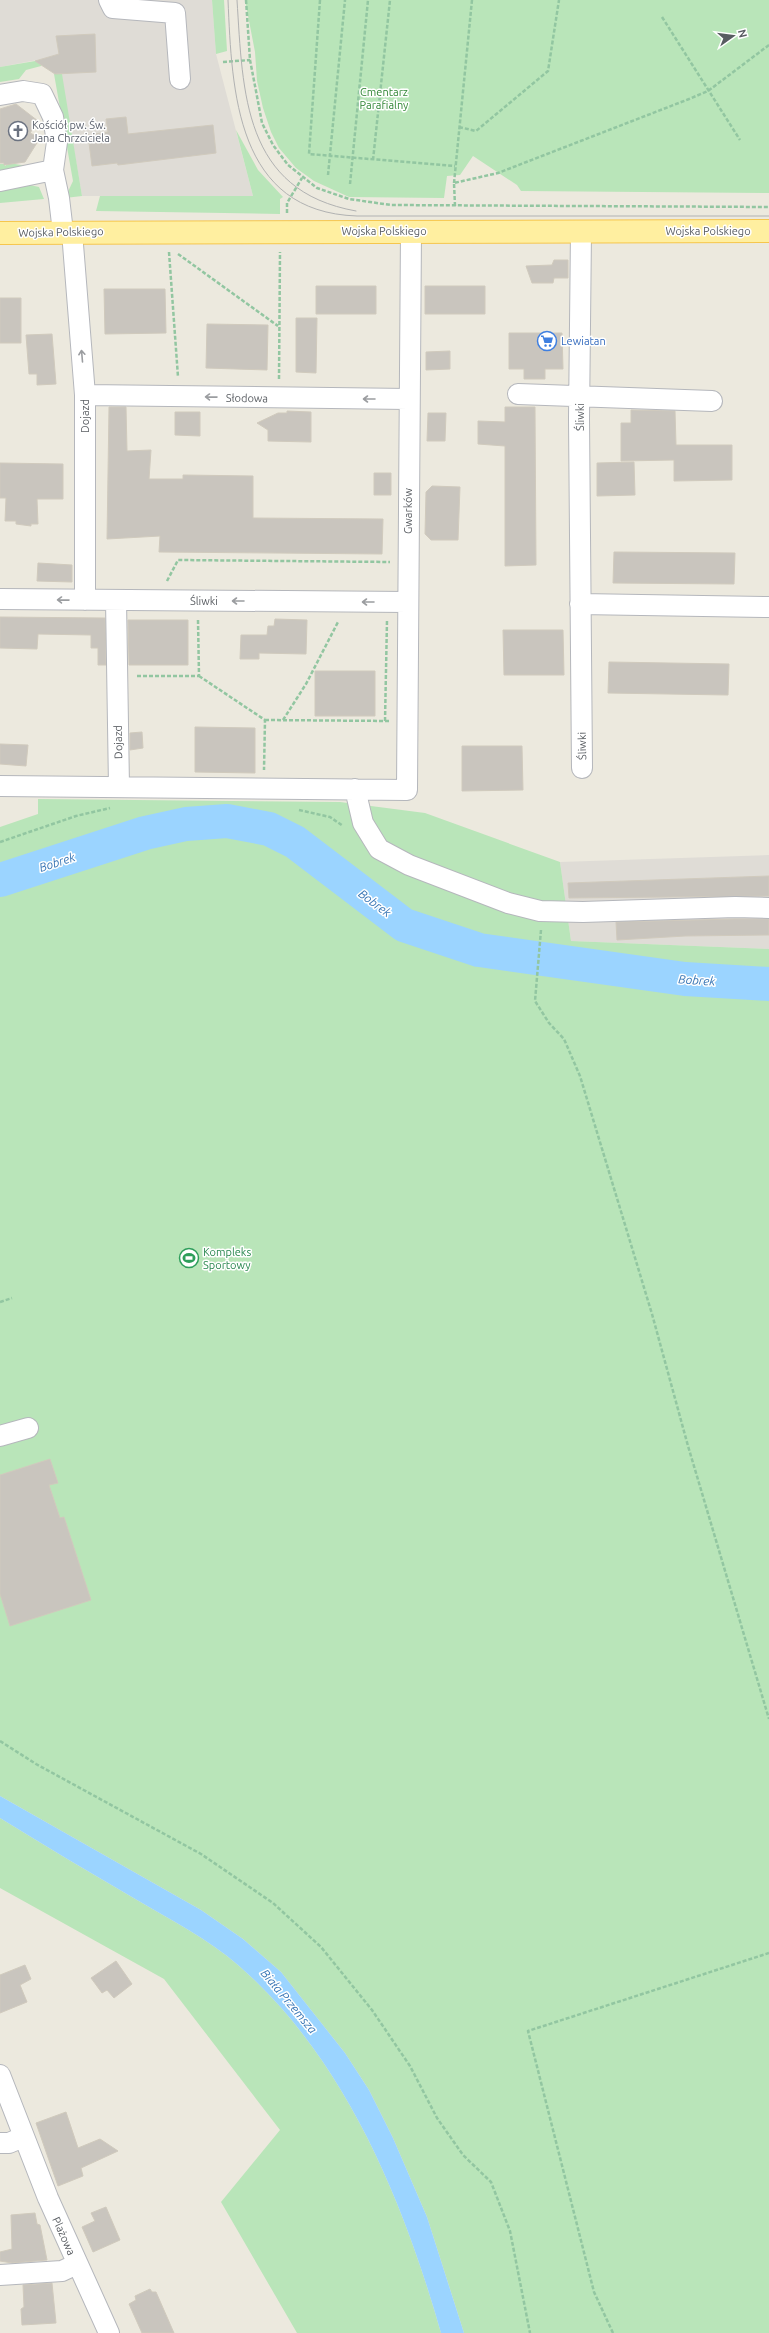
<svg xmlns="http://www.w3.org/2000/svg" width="769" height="2333" font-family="Ubuntu,sans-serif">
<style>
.industrial{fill:#dfdcd6}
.green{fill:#b9e5b9}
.water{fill:#9bd4ff}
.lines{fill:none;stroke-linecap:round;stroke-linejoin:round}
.river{stroke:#9bd4ff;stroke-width:34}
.building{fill:#c9c5be;stroke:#d0cabd}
.minor-casing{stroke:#b5b7bc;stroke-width:22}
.major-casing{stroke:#f6c64d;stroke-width:24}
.path{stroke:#92c6a1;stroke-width:2.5;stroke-dasharray:4 2;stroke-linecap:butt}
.minor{stroke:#fff;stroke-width:20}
.major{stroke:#ffefa0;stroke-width:22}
.tram{stroke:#b1b2b2;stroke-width:1}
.oneway{stroke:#9b9da0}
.labels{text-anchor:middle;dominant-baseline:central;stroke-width:3;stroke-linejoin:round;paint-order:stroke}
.park-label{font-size:11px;fill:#318635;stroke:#fff}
.worship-label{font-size:11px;fill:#5b616d;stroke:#fff;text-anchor:start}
.street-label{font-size:11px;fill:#585c61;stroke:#fff}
.shop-label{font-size:11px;fill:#366cbe;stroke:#fff;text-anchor:start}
.leisure-label{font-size:11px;fill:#27864d;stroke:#fff;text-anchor:start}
.water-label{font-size:12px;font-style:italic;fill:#3674b4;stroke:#fff}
</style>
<rect width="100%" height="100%" fill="#ece9de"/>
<!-- industrial -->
<path class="industrial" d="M0,0H212L216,54L253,196H82L58,56L0,67Z
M769,855V949L571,941L560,862Z"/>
<!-- green -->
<path class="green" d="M212,0H224L227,51L216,54Z
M245,0H769V193L521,191L517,185L473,156L460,175L447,176L444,198L349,197L314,181L296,168L279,148L271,132L263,108L257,81L255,52Z
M41,60V66L26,70L19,79L0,82V67Z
M54,74H62L82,196L65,198L73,181Z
M236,130L258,170L283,197L280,199V214L96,211L100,196H253Z
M9,163L27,166L0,174V164H4L5,166Z
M25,184L39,187L44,199L0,203V188Z
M38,799L340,802L425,813L560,862L571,941L769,949V2333H464L427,2217L393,2138L369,2090L345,2053L281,1972L243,1939L201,1910L0,1796V827L38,814Z
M0,1818C45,1846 91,1873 137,1900C171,1920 208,1939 238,1965C345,2058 403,2200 441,2333H297L221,2202L280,2130L164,1979L0,1888Z"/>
<!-- water -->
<path class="water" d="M0,1796L201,1910L243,1939L281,1972L345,2053L369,2090L393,2138L427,2217L464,2333H441C403,2200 345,2058 238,1965C208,1939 171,1920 137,1900C91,1873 45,1846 0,1818Z"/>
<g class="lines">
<!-- river -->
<path class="river" d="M0,880L145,833L186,824L227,821L269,829L295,842L404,925L479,950L685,979L769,984"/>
</g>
<!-- building -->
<path class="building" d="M95,34L96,72L55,74L35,61L59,54L56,36Z
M16,104L38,121L30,133L40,138L25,162L4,165V163H0V109Z
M126,117L128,134L213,125L216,153L118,165L117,163L92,166L88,135L108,132L106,119Z
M554,260H568V278H554L553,283H532L526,266L552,265Z
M316,286H376V314H316Z
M425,286H485V314H425Z
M104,289H165L166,333L105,334Z
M0,298H21V343H0Z
M296,318H317L316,373L296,372Z
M207,324L268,325L267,370L206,368Z
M509,333H562L563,369H545V379H524V369H509Z
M52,334L56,384L37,385V374H29L26,335Z
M450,351V369L426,370V352Z
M109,407H126L127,451L151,450L149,479H183V475L253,476V518L383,519L382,554L159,552L160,536L107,539Z
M505,407H535L536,565L505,566V446L478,444V421L505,422Z
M631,410L675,411L676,445H732V480L674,481V460L621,461V423H631Z
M287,411L311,412V442L268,441V430L257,423L278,413H287Z
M175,412H200V436L175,435Z
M428,413H446L445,441H427Z
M634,462L635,495L597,496V463Z
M0,463L63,464V499H37L38,524H31V526L16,524V521H5L6,498H0Z
M374,473H391V495H374Z
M432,486L460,487L458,540H431L425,534L426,492Z
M614,552L735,553L734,584L613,583Z
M38,563L72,565V582L37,581Z
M0,617L105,618L106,665H98V648H91V635L38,634L37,649L0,648Z
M275,619L307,620L306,654L259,653V659H240L241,635H267L268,626H274Z
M128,620H188V665H129Z
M503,630H563L564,675H504Z
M609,662L729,664L728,695L608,693Z
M315,671H375V716H315Z
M195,727L255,728V773L195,772Z
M142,732L143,748L130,750V733Z
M0,744L28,745L26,766L0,764Z
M462,746H522L523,790L462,791Z
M769,876V896L569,898L568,883Z
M735,919H769V935L685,936L617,940L616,922Z
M50,1459L58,1483L49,1485L60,1518L64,1517L91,1600L10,1626L0,1594V1475Z
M116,1961L132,1984L114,1998L107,1990L102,1993L91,1978Z
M25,1965L31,1979L20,1985L27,2002L0,2013V1975Z
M66,2112L78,2148L100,2139L118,2151L81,2168L83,2176L58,2186L36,2123Z
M106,2207L120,2240L93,2252L82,2227L95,2221L91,2213Z
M35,2213L37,2224L40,2225L47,2260L12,2263L0,2261V2252L12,2249L11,2215Z
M52,2283L56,2323L22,2325L21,2309L24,2307L23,2285Z
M150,2289L152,2292H156L174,2333H142L129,2304L136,2300L135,2296Z"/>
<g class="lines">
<defs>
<path id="minor" d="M109,0L113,8L175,13L180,79
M0,95L23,91L42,94L53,117L57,142L53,170L59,198L63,232
M0,181L53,170
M581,231L579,419L582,768
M72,232L85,395V600
M518,394L712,401
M85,395L408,399
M0,599L407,602
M116,600L119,787
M580,604L769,607
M0,786L407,790L411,231
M355,789L363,823L379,849L409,865L508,903L540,911L583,912L735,907L769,908
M0,1436L28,1428
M0,2075L48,2198L109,2333
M0,2143H9L23,2137
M0,2275L62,2271L77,2264"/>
<path id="major" d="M0,233L769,231"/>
</defs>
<!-- minor casing -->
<use href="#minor" class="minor-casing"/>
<!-- major casing -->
<use href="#major" class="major-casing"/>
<!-- path -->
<path class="path" d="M246,0L250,60L256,91L262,123L273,145L288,165L317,188L349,199L391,205L769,207
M320,0L309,154L455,166
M662,17L740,140
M223,62L250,60
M459,127L476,131L548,71L559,0
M373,160L390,0
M328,175L345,0
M454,183L472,0
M350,184L368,0
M455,206L454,183L498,173L689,99L708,91L769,45
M287,213V203L302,178
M169,252L178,377
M178,254L278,326
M279,379L280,252
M167,581L178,560L390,562
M137,676H199L198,620
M199,676L265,720L264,770
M265,720L389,721
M283,720L306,684L338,622
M385,721L387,620
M299,810L330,817L343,826
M0,842L76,816L110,808
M541,930L535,1001L549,1023L564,1039L580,1076L652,1314L688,1446L769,1719
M0,1302L12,1298
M0,1741L36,1764L201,1854L273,1903L321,1947L372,2010L410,2066L437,2118L463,2155L491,2182L510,2231L530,2333
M613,2333L594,2292L528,2031L769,1953"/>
<!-- minor -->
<use href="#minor" class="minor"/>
<!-- major -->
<use href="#major" class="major"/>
<!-- tram -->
<path class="tram" d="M228,0C232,92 236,212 357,216H769
M237,0C243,93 243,191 356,211"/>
</g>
<!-- one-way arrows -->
<defs><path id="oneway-shaft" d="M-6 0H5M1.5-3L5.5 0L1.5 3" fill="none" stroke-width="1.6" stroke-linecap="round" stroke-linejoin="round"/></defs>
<g class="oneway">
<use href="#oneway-shaft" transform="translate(82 356) rotate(-95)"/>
<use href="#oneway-shaft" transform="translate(211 397) rotate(-179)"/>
<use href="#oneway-shaft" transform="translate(369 399) rotate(-180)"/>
<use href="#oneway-shaft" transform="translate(63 600) rotate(-179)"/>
<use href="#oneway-shaft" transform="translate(238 601) rotate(-180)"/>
<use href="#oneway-shaft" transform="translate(368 602) rotate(-180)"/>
</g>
<!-- icons -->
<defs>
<symbol id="church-ring" viewBox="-11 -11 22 22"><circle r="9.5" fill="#fff" stroke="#6b7280" stroke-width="1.5"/><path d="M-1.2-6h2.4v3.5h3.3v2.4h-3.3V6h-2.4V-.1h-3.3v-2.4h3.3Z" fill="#6b7280"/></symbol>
<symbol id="supermarket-ring" viewBox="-11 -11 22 22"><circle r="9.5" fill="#fff" stroke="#3f7fe0" stroke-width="1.5"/><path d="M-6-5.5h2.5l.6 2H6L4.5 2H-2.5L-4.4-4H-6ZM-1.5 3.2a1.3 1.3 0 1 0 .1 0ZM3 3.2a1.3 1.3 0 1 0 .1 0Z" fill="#3f7fe0"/></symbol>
<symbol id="stadium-ring" viewBox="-11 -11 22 22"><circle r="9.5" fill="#fff" stroke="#2e9e5b" stroke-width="1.5"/><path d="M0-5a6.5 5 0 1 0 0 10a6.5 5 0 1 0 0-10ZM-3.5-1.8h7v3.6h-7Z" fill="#2e9e5b"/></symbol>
</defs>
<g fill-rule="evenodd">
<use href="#church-ring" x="7" y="120" width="22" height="22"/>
<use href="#supermarket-ring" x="536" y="330" width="22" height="22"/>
<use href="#stadium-ring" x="178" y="1247" width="22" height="22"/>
</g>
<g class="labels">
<!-- park labels -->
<g class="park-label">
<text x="384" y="92">Cmentarz<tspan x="384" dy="13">Parafialny</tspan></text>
</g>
<!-- worship labels -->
<g class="worship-label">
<text x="32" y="125">Kościół pw. Św.<tspan x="32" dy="13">Jana Chrzciciela</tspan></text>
</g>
<!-- street labels -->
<g class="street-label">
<text x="384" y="231">Wojska Polskiego</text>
<text x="708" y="231">Wojska Polskiego</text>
<text transform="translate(61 232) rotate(-1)">Wojska Polskiego</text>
<text transform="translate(247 398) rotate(1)">Słodowa</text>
<text transform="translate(85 416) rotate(-90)">Dojazd</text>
<text transform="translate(580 417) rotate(-90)">Śliwki</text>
<text transform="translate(408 511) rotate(-90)">Gwarków</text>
<text x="204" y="601">Śliwki</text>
<text transform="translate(118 742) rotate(-91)">Dojazd</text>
<text transform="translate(582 746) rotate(-91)">Śliwki</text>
<text transform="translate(64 2236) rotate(66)">Plażowa</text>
</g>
<!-- shop labels -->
<g class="shop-label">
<text x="561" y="341">Lewiatan</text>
</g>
<!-- leisure labels -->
<g class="leisure-label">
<text x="203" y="1252">Kompleks<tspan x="203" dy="13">Sportowy</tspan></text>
</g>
<!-- water labels -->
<g class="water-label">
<text transform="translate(57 862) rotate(-18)">Bobrek</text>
<text transform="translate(375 903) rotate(37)">Bobrek</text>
<text transform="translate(697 980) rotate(4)">Bobrek</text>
<text transform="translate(289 2001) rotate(50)">Biała Przemsza</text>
</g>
</g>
<!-- north arrow -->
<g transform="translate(733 36) rotate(76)" stroke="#ffffff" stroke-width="3" paint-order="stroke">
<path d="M0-3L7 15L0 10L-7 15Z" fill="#585c61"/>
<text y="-6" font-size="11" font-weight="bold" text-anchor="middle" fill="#585c61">N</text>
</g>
</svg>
